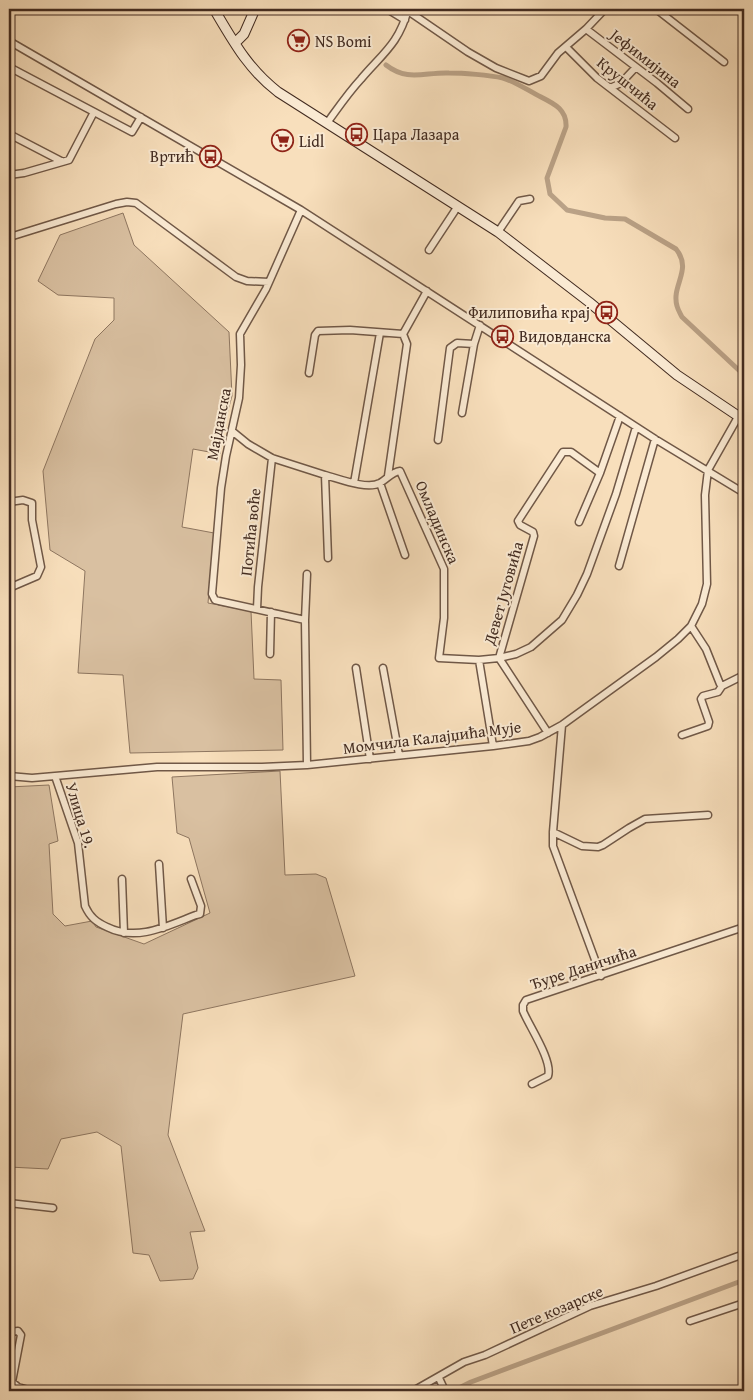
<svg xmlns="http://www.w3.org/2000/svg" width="753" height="1400" font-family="'Gentium Book Plus',serif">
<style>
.green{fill:#d9c0a1;stroke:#8e7660}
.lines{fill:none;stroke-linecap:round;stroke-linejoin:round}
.canal{stroke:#baa287;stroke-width:5}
.street-casing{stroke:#705847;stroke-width:9}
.secondary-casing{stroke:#422b20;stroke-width:11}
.street{stroke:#faead3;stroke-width:6}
.secondary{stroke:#faead3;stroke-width:9}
.labels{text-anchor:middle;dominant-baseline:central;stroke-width:4;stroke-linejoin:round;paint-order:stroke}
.poi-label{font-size:16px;fill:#422b20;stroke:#faead3;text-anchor:start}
.street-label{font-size:16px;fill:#422b20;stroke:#faead3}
</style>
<rect width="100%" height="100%" fill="#f8dfbc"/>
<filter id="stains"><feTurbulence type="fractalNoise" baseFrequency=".004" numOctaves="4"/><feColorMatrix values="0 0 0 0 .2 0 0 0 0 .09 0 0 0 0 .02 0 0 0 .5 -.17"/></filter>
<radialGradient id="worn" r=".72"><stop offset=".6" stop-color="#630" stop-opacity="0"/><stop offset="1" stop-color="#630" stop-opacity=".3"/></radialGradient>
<!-- green -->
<path class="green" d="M123,213L134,245L229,332L232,396L223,428L220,454L193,449L182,527L214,533L208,603L251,611L254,679L281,680L283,750L130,753L123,675L78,673L85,571L50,550L43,471L95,339L114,320V298L58,295L38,281L60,235Z
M280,771L285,875L316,874L326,878L355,976L183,1014L168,1135L205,1231L190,1232L198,1268L193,1279L160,1281L149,1255L133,1253L121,1146L97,1132L61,1139L48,1169L9,1167V787L49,785L58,841L49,844L53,914L65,926L92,921L96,927L144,944L210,913L189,838L177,833L172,777Z"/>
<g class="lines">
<!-- canal -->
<path class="canal" d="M386,65C408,82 424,72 449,73C463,73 489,75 503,78C516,82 529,91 541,97C555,104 567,110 566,127L547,178L550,194L567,210L605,218L625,219L676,249C693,270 671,285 677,306C678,310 680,313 682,317L744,375
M453,1391L471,1382L744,1280"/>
<defs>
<path id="street" d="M387,9L405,20
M656,9L724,62
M408,11L468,52L496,68L529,81L541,76L558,53L586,29L605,9
M586,29L657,83L688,109
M9,41L301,210L655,439L744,493
M566,47L597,78L675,138
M9,67L132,132L141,117
M610,88L621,83L636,67
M327,123C338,108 348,93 361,79C382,54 399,44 408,9
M9,134L61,161
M9,175L24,173L69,160L94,112
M301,210L266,289L240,334L241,365L239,398L226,456L221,488L212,594L215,600L219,601L305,620L307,765
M9,226L11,235L13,236L116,204L127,202L136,203L236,277L247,281L269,282
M498,232L519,201L530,199
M429,250L458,206
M403,334L427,291
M309,373L315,335L318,331L350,330L403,334
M462,413L474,344L480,325
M232,431L248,444L272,458L325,475
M438,440L450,348L457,343L474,344
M388,476L407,344L403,334
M354,483L380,333
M380,483L405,555
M9,502L23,500L32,503V520L41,567L37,576L9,588
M579,522L600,473L620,416
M328,558L325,475C340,479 367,490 380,483C387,479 392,472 400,471L444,569V618L439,658L479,660L499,658L516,654L531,647L562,620L577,595L587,574L616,494L636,427
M619,566L655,439
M257,609L258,587L272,458
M305,620L307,574
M691,626L706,649L720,684L722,686
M270,654L271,612
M479,660L493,746
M356,668L370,759
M383,668L399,755
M722,686L744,675
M562,725L553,832V846L601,976
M548,733L499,658L534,536L533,532L520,525L518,521L563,452H571L600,473
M682,735L708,726L709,722L701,699L703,696L718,692L722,686
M9,776L32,778L55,776L157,767H262L307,765L493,746L529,741L540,737L562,725L656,657L678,639L691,626L702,604L707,584L705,495L708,470L738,417
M55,776L78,843L85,906C90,917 96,922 107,927C137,942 167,926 196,915L200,914L201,906L191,879
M553,832L582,846L598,847L603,845L629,828L645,819L708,815
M159,864L163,928
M122,879L124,933
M532,1084L548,1076C553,1061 529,1026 523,1011V1005L526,1000L744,927
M9,1203L53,1208
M690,1321L744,1303
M9,1332L18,1331L21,1335L12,1382L18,1387L32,1391
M439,1378L445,1391
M413,1391L464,1362L485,1355L590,1306L656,1286L744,1254"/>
<path id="secondary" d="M214,9C233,41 248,69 278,92L498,232L589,302L677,375L744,420
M235,43L244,34L255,9"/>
</defs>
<!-- street casing -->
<use href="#street" class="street-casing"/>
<!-- secondary casing -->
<use href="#secondary" class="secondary-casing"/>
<!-- street -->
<use href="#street" class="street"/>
<!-- secondary -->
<use href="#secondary" class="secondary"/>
</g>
<!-- icons -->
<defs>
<symbol id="supermarket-ring" viewBox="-11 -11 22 22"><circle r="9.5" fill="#faead3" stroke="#8f2418" stroke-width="1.5"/><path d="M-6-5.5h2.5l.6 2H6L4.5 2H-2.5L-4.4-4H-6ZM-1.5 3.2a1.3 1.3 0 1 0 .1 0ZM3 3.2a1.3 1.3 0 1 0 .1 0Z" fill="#8f2418"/></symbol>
<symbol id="bus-ring" viewBox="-11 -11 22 22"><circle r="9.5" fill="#faead3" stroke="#8f2418" stroke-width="1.5"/><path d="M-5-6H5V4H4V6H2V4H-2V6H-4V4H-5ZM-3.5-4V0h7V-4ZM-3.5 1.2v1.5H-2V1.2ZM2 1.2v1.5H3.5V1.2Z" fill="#8f2418"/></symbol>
</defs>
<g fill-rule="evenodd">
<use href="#supermarket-ring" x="286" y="28" width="25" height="25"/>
<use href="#bus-ring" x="344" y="122" width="25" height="25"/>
<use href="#supermarket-ring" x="270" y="128" width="25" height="25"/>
<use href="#bus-ring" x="198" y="144" width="25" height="25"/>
<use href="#bus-ring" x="594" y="300" width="25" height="25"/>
<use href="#bus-ring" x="490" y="324" width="25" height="25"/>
</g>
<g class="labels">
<!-- poi labels -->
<g class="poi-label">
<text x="315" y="41">NS Bomi</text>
<text x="373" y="134">Цара Лазара</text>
<text x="299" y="141">Lidl</text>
<text x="194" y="156" text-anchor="end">Вртић</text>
<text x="590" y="312" text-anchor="end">Филиповића крај</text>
<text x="519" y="336">Видовданска</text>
</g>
<!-- street labels -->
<g class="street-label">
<text transform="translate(646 58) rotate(38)">Јефимијина</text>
<text transform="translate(628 83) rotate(39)">Крушчића</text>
<text transform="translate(218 424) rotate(-79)">Мајданска</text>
<text transform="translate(438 522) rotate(67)">Омладинска</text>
<text transform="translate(250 532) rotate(-84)">Потића воће</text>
<text transform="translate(503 593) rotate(-74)">Девет Југовића</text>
<text transform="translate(432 737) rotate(-7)">Момчила Калајџића Мује</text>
<text transform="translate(81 815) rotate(73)">Улица 19.</text>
<text transform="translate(583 967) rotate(-18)">Ђуре Даничића</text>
<text transform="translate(556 1309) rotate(-23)">Пете козарске</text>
</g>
</g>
<!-- margin -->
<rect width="753" height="1400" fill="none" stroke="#f8dfbc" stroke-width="30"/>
<rect x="10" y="10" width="733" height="1380" fill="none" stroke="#422b20" stroke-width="2.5"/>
<rect x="15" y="15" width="723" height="1370" fill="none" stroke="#422b20"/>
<rect width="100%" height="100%" filter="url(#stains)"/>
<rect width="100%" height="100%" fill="url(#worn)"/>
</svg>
